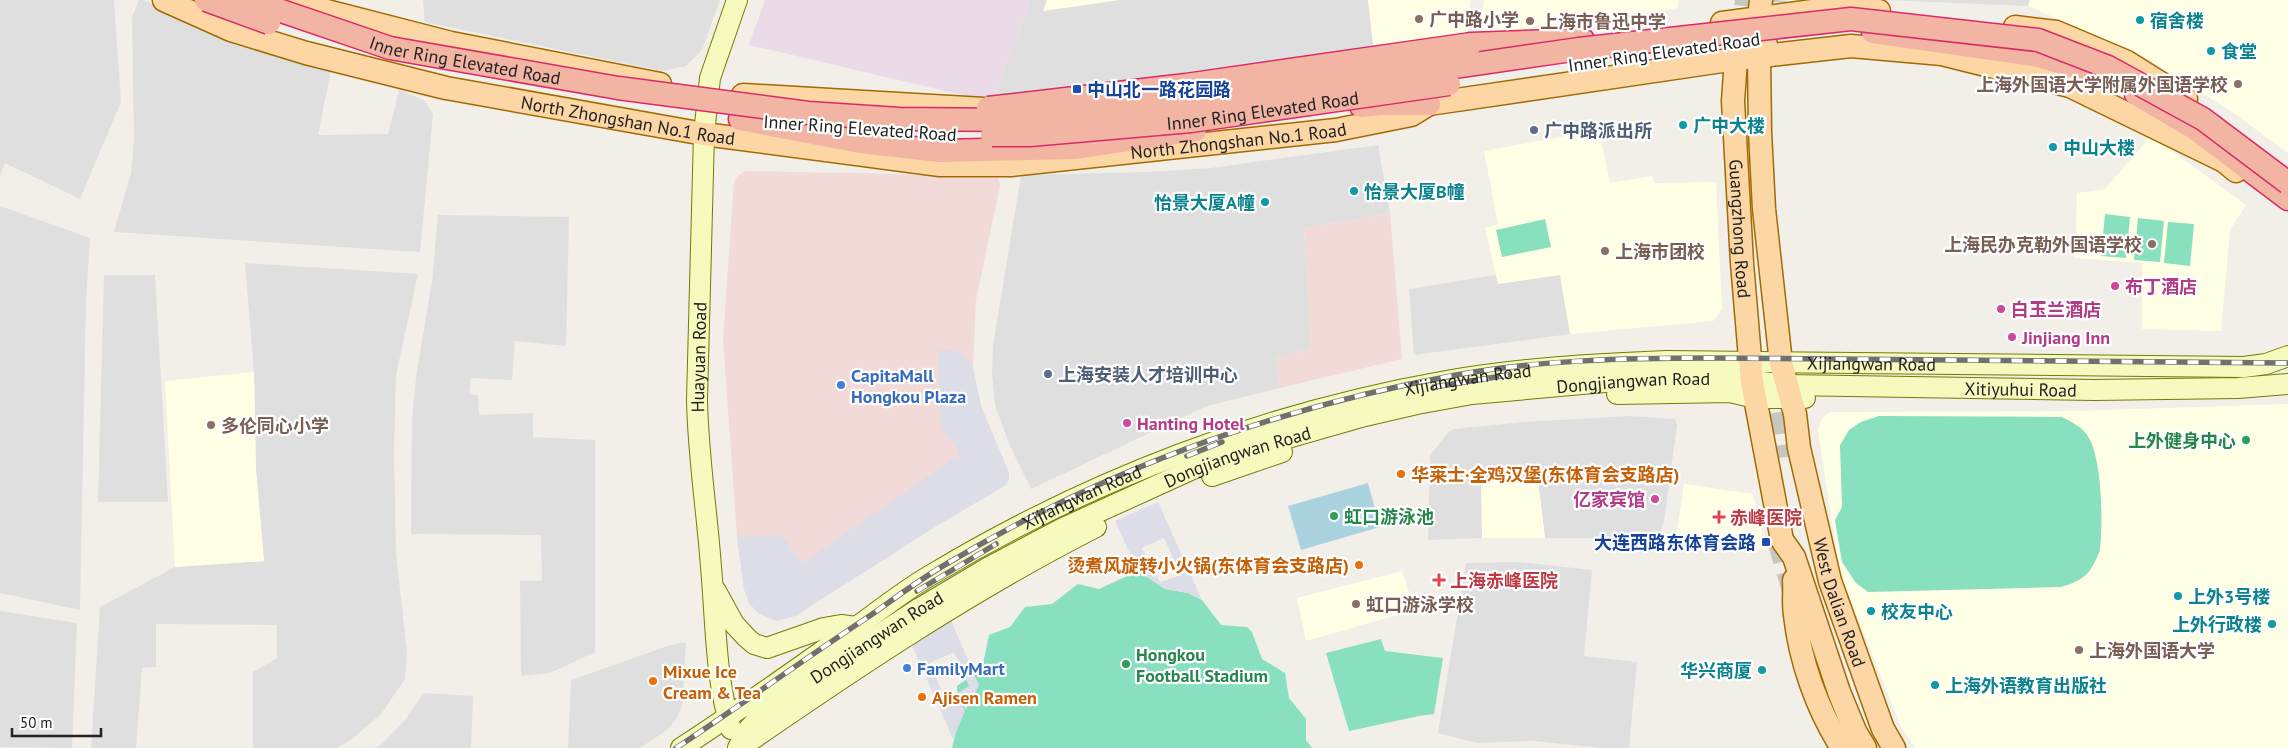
<svg xmlns="http://www.w3.org/2000/svg" width="2288" height="748" font-family="'PT Sans','Noto Sans SC',sans-serif">
<style>
.residential{fill:#e0dfdf}
.commercial{fill:#f2dad9}
.industrial{fill:#ebdbe8}
.education{fill:#ffffe5}
.pitch{fill:#88e0be}
.plaza{fill:#dddde8;fill-rule:evenodd}
.water{fill:#aad3df}
.lines{fill:none;stroke-linecap:round;stroke-linejoin:round}
.primary-tunnel{stroke:#c8c6c1;stroke-width:22;stroke-dasharray:22 11;stroke-linecap:butt}
.secondary-casing{stroke:#707d05;stroke-width:22}
.primary-casing{stroke:#a06b00;stroke-width:25}
.trunk-casing{stroke:#dc2a67;stroke-width:25}
.secondary{stroke:#f7fabf;stroke-width:20}
.primary{stroke:#fcd6a4;stroke-width:22}
.trunk{stroke:#f2b4a3;stroke-width:22}
.rail-casing{stroke:#707070;stroke-width:5.5}
.rail{stroke:#fff;stroke-width:4;stroke-dasharray:11;stroke-linecap:butt}
.trunk-bridge-casing{stroke:#dc2a67;stroke-width:25;stroke-linecap:butt}
.trunk-bridge{stroke:#f2b4a3;stroke-width:22}
.education-dot{fill:#8d6e63;stroke:#fff;stroke-width:2}
.culture-dot{fill:#0f9aa8;stroke:#fff;stroke-width:2}
.transit-dot{fill:#1a4fb4;stroke:#fff;stroke-width:2}
.service-dot{fill:#5c6f8a;stroke:#fff;stroke-width:2}
.hotel-dot{fill:#d1479c;stroke:#fff;stroke-width:2}
.shop-dot{fill:#3f7fe0;stroke:#fff;stroke-width:2}
.leisure-dot{fill:#2e9e5b;stroke:#fff;stroke-width:2}
.food-dot{fill:#e8710a;stroke:#fff;stroke-width:2}
.health-dot{fill:#e0444e;stroke:#fff;stroke-width:2}
.labels{text-anchor:middle;dominant-baseline:central;stroke-width:4.5;stroke-linejoin:round;paint-order:stroke}
.education-label{font-size:18px;font-weight:bold;fill:#785e54;stroke:#fff;text-anchor:start}
.culture-label{font-size:18px;font-weight:bold;fill:#0d838f;stroke:#fff;text-anchor:start}
.street-label{font-size:18px;fill:#222;stroke:#fff}
.transit-label{font-size:18px;font-weight:bold;fill:#164399;stroke:#fff;text-anchor:start}
.service-label{font-size:18px;font-weight:bold;fill:#4e5e75;stroke:#fff;text-anchor:start}
.hotel-label{font-size:18px;font-weight:bold;fill:#b23c85;stroke:#fff;text-anchor:start}
.shop-label{font-size:18px;font-weight:bold;fill:#366cbe;stroke:#fff;text-anchor:start}
.leisure-label{font-size:18px;font-weight:bold;fill:#27864d;stroke:#fff;text-anchor:start}
.food-label{font-size:18px;font-weight:bold;fill:#c56008;stroke:#fff;text-anchor:start}
.health-label{font-size:18px;font-weight:bold;fill:#be3a42;stroke:#fff;text-anchor:start}
</style>
<rect width="100%" height="100%" fill="#f2efe9"/>
<!-- residential -->
<path class="residential" d="M0,0H114L121,102L80,199L5,163L0,176Z
M139,0H143L228,37L331,70L318,135L388,134L399,90L424,100L433,114L420,252L114,232L131,173L134,140L132,17Z
M423,0H720L702,50L686,66L662,71L425,22Z
M1031,0H1368L1374,52L992,102Z
M1885,0H2030L2028,6Z
M1378,145L1390,213L1304,228L1311,348L1276,358L1280,388L1207,406L1031,489L1010,446L995,405L992,375L993,345L1021,175L1146,172L1211,168Z
M0,206L90,238L86,300L80,610L0,593Z
M438,215L569,217L566,346L515,341L512,380L471,378L469,394L478,395L479,415L533,413V437L595,440V652L550,673L521,676L520,581H542L541,535L411,534L412,420L416,377L432,282Z
M245,263L418,274L396,375L394,451L396,554L407,651L405,679L381,714L351,740L337,748H253V672L277,658V625L156,624V667L142,668L136,748H91L100,607L175,567L264,561L256,470L254,372Z
M104,275H155L168,502H98Z
M1496,275L1499,283L1560,275L1570,334L1414,355L1409,289Z
M1630,416L1675,419L1677,425L1664,521L1658,538H1545L1538,480L1482,482V538L1428,540L1430,455L1449,432L1454,429L1524,422Z
M1519,562L1592,570L1584,656L1637,662L1629,748H1600L1534,741L1478,743L1438,733L1466,563Z
M0,611L77,623L72,748L0,747Z
M686,642L683,702L677,718L667,730L640,748H568L571,680L668,646Z
M424,693L473,696L471,748H375L382,744L405,720Z"/>
<!-- commercial -->
<path class="commercial" d="M745,171L994,176L999,179L1000,186L976,300L973,368L981,406L1009,473V480L1001,488L938,525L795,616L776,621L758,613L749,603L744,589L737,537L723,339L734,182L738,176Z
M1390,213L1402,359L1280,388L1276,358L1311,348L1304,228Z"/>
<!-- industrial -->
<path class="industrial" d="M765,0H1031L992,102L749,45Z"/>
<!-- education -->
<path class="education" d="M1047,0H1120L1043,11Z
M1368,0H1471L1466,38L1374,52Z
M1484,0H1679L1678,8L1480,34Z
M2030,0H2288V153L2232,112L2143,56L2028,6Z
M1599,130L1610,183L1652,176L1654,183L1716,182L1722,309L1713,321L1570,334L1560,275L1498,284L1485,228L1498,224L1484,151Z
M2151,136L2246,205L2230,230L2221,331L2142,329V263L2075,258L2077,193L2105,189Z
M254,372L256,470L264,561L175,567L165,381Z
M2288,404V748H1916L1901,727L1840,573L1818,431L1821,420L1826,415L1831,412L2074,411Z
M1538,480L1545,538H1482L1481,482Z
M1684,484L1753,494L1766,550L1676,539Z
M1402,571L1415,610L1306,641L1297,598Z"/>
<!-- pitch -->
<path class="pitch" d="M2105,214L2130,217L2126,258L2101,256Z
M2138,218L2164,221L2160,262L2134,260Z
M1545,219L1551,247L1502,257L1496,230Z
M2168,222L2194,224L2190,266L2164,263Z
M1879,416L2062,417C2072,422 2084,428 2089,438C2102,461 2103,522 2100,549C2099,554 2095,562 2092,567C2085,579 2074,583 2061,587L1868,592L1856,583L1842,562L1835,520L1842,507L1840,445L1849,430L1861,422Z
M1138,571L1165,589L1188,593L1202,600L1221,625L1247,627L1252,632L1262,659L1285,673L1289,698L1306,719V740L1312,748H952L958,723L957,686L982,669L989,635L1010,627L1025,607L1052,604L1078,584L1099,589Z
M1381,639L1385,651L1443,658L1434,714L1419,716L1349,731L1326,653Z"/>
<!-- plaza -->
<path class="plaza" d="M951,350L961,353L968,358L973,368L981,406L1009,473V480L1006,485L938,525L795,616L776,621L758,613L749,603L744,589L737,537L782,535L802,563L960,454L941,426L937,351Z
M1158,502L1202,600L1188,593L1165,589L1138,571L1115,521ZM1164,538L1181,575L1160,582L1142,548Z
M949,616L979,685L966,710L958,693L969,686L954,652L930,663L945,700L957,694L965,711L953,739L910,641Z"/>
<!-- water -->
<path class="water" d="M1368,483L1380,527L1301,550L1288,506Z"/>
<g class="lines">
<!-- primary-tunnel -->
<path class="primary-tunnel" d="M1773,35L1776,0
M1742,39L1746,0
M1777,379L1787,457
M1778,540L1793,591L1831,698"/>
<defs>
<g id="secondary">
<path d="M1617,394L1730,392L1755,398H1805"/>
<path d="M1212,476L1282,452"/>
<path d="M716,591L734,624L746,637L754,644L767,648L824,628L841,625L856,627"/>
<path id="s1" d="M731,729C715,677 716,622 711,567C707,511 698,456 697,400L704,134L710,78L737,0"/>
<path d="M747,743C860,665 974,589 1096,527"/>
<path id="s2" d="M681,748C740,710 798,668 855,628C880,610 905,590 931,575C1089,480 1264,413 1446,381C1519,368 1594,364 1667,361L2244,367L2266,364L2288,356"/>
<path id="s3" d="M738,748L747,731L760,716L785,696L920,608L989,567L1061,529L1193,469L1239,452L1365,416L1417,404L1472,394L1616,381L1666,378H1727L1787,385L2094,390L2238,388L2288,384"/>
</g>
<g id="primary">
<path id="s4" d="M164,0L231,30L306,53L446,88L704,134L940,165H1011L1336,130L1411,115L1429,104L1736,59L1851,46L1942,54L2070,86L2224,161L2236,171"/>
<path d="M284,0L451,43L660,84"/>
<path id="s5" d="M1761,0L1759,18L1736,59L1733,101L1742,263L1752,382L1782,540L1794,557L1839,692L1855,731L1865,748"/>
<path d="M1722,23L1842,7L1879,11"/>
<path d="M2015,27L2056,32L2127,62L2186,99"/>
<path id="s6" d="M1766,45L1759,56L1760,132L1764,209L1781,363L1795,414L1799,448L1830,581L1883,729L1894,748"/>
<path d="M743,95L1001,110"/>
<path d="M1794,580C1795,592 1793,604 1795,615C1800,661 1817,709 1842,748"/>
</g>
<path id="trunk" d="M1873,32L2034,55L2106,76
M1471,44L1583,40
M2136,94L2194,128L2288,199
M1361,106L1380,104H1429
M740,119L860,142L940,151L1074,148L1195,130"/>
</defs>
<!-- secondary casing -->
<use href="#secondary" class="secondary-casing"/>
<!-- primary casing -->
<use href="#primary" class="primary-casing"/>
<!-- trunk casing -->
<use href="#trunk" class="trunk-casing"/>
<!-- secondary -->
<use href="#secondary" class="secondary"/>
<!-- primary -->
<use href="#primary" class="primary"/>
<!-- trunk -->
<use href="#trunk" class="trunk"/>
<defs>
<path id="rail" d="M1434,387L1508,375
M1187,456L1222,442
M917,591L996,544
M676,748C741,705 803,660 868,617C894,599 920,579 948,563C1106,469 1275,408 1456,375C1539,360 1626,358 1711,358L2288,363"/>
</defs>
<!-- rail casing -->
<use href="#rail" class="rail-casing"/>
<!-- rail -->
<use href="#rail" class="rail"/>
<defs>
<g id="trunk-bridge">
<path d="M206,0L269,23"/>
<path id="s7" d="M249,0L390,48L618,88L808,113L899,119L1027,120L1135,109L1337,84L1579,49L1851,19L2038,40L2108,67L2203,119L2288,183"/>
<path d="M988,108L1186,85L1471,44"/>
<path id="s8" d="M992,135H1030L1191,121L1449,84"/>
</g>
</defs>
<!-- trunk-bridge casing -->
<use href="#trunk-bridge" class="trunk-bridge-casing"/>
<!-- trunk-bridge -->
<use href="#trunk-bridge" class="trunk-bridge"/>
</g>
<!-- markers -->
<g class="education-dot">
<circle cx="1419" cy="19" r="5"/>
<circle cx="1530" cy="21" r="5"/>
<circle cx="2238" cy="84" r="5"/>
<circle cx="2152" cy="244" r="5"/>
<circle cx="1605" cy="251" r="5"/>
<circle cx="211" cy="425" r="5"/>
<circle cx="1356" cy="604" r="5"/>
<circle cx="2079" cy="650" r="5"/>
</g>
<g class="culture-dot">
<circle cx="2140" cy="20" r="5"/>
<circle cx="2211" cy="51" r="5"/>
<circle cx="1683" cy="125" r="5"/>
<circle cx="2053" cy="147" r="5"/>
<circle cx="1354" cy="191" r="5"/>
<circle cx="1265" cy="202" r="5"/>
<circle cx="2178" cy="596" r="5"/>
<circle cx="1871" cy="611" r="5"/>
<circle cx="2272" cy="624" r="5"/>
<circle cx="1762" cy="670" r="5"/>
<circle cx="1935" cy="685" r="5"/>
</g>
<g class="transit-dot">
<rect x="1072" y="84" width="10" height="10" rx="2.5"/>
<rect x="1761" y="537" width="10" height="10" rx="2.5"/>
</g>
<g class="service-dot">
<circle cx="1534" cy="130" r="5"/>
<circle cx="1048" cy="374" r="5"/>
</g>
<g class="hotel-dot">
<circle cx="2115" cy="286" r="5"/>
<circle cx="2001" cy="309" r="5"/>
<circle cx="2012" cy="337" r="5"/>
<circle cx="1127" cy="423" r="5"/>
<circle cx="1655" cy="499" r="5"/>
</g>
<g class="shop-dot">
<circle cx="841" cy="385" r="5"/>
<circle cx="907" cy="668" r="5"/>
</g>
<g class="leisure-dot">
<circle cx="2246" cy="440" r="5"/>
<circle cx="1334" cy="516" r="5"/>
<circle cx="1126" cy="664" r="5"/>
</g>
<g class="food-dot">
<circle cx="1401" cy="474" r="5"/>
<circle cx="1359" cy="565" r="5"/>
<circle cx="653" cy="681" r="5"/>
<circle cx="922" cy="697" r="5"/>
</g>
<g class="health-dot">
<path d="M1716.5 509.5h5v5h5v5h-5v5h-5v-5h-5v-5h5z"/>
<path d="M1436.5 572.5h5v5h5v5h-5v5h-5v-5h-5v-5h5z"/>
</g>
<g class="labels">
<!-- education labels -->
<g class="education-label">
<text x="1429" y="19">广中路小学</text>
<text x="1540" y="21">上海市鲁迅中学</text>
<text x="2228" y="84" text-anchor="end">上海外国语大学附属外国语学校</text>
<text x="2142" y="244" text-anchor="end">上海民办克勒外国语学校</text>
<text x="1615" y="251">上海市团校</text>
<text x="221" y="425">多伦同心小学</text>
<text x="1366" y="604">虹口游泳学校</text>
<text x="2089" y="650">上海外国语大学</text>
</g>
<!-- culture labels -->
<g class="culture-label">
<text x="2150" y="20">宿舍楼</text>
<text x="2221" y="51">食堂</text>
<text x="1693" y="125">广中大楼</text>
<text x="2063" y="147">中山大楼</text>
<text x="1364" y="191">怡景大厦B幢</text>
<text x="1255" y="202" text-anchor="end">怡景大厦A幢</text>
<text x="2188" y="596">上外3号楼</text>
<text x="1881" y="611">校友中心</text>
<text x="2262" y="624" text-anchor="end">上外行政楼</text>
<text x="1752" y="670" text-anchor="end">华兴商厦</text>
<text x="1945" y="685">上海外语教育出版社</text>
</g>
<!-- street labels -->
<g class="street-label">
<text transform="translate(1664 52) rotate(-8)">Inner Ring Elevated Road</text>
<text stroke="none"><textPath href="#s7" startOffset="225">Inner Ring Elevated Road</textPath></text>
<text stroke="none"><textPath href="#s8" startOffset="272">Inner Ring Elevated Road</textPath></text>
<text stroke="none"><textPath href="#s4" startOffset="481">North Zhongshan No.1 Road</textPath></text>
<text transform="translate(860 128) rotate(4)">Inner Ring Elevated Road</text>
<text stroke="none"><textPath href="#s4" startOffset="1096">North Zhongshan No.1 Road</textPath></text>
<text stroke="none"><textPath href="#s5" startOffset="235">Guangzhong Road</textPath></text>
<text stroke="none"><textPath href="#s1" startOffset="374">Huayuan Road</textPath></text>
<text stroke="none"><textPath href="#s2" startOffset="1284">Xijiangwan Road</textPath></text>
<text stroke="none"><textPath href="#s2" startOffset="879">Xijiangwan Road</textPath></text>
<text stroke="none"><textPath href="#s3" startOffset="990">Dongjiangwan Road</textPath></text>
<text stroke="none"><textPath href="#s3" startOffset="1378">Xitiyuhui Road</textPath></text>
<text stroke="none"><textPath href="#s3" startOffset="585">Dongjiangwan Road</textPath></text>
<text stroke="none"><textPath href="#s2" startOffset="474">Xijiangwan Road</textPath></text>
<text stroke="none"><textPath href="#s6" startOffset="568">West Dalian Road</textPath></text>
<text stroke="none"><textPath href="#s3" startOffset="180">Dongjiangwan Road</textPath></text>
</g>
<!-- transit labels -->
<g class="transit-label">
<text x="1087" y="89">中山北一路花园路</text>
<text x="1756" y="542" text-anchor="end">大连西路东体育会路</text>
</g>
<!-- service labels -->
<g class="service-label">
<text x="1544" y="130">广中路派出所</text>
<text x="1058" y="374">上海安装人才培训中心</text>
</g>
<!-- hotel labels -->
<g class="hotel-label">
<text x="2125" y="286">布丁酒店</text>
<text x="2011" y="309">白玉兰酒店</text>
<text x="2022" y="337">Jinjiang Inn</text>
<text x="1137" y="423">Hanting Hotel</text>
<text x="1645" y="499" text-anchor="end">亿家宾馆</text>
</g>
<!-- shop labels -->
<g class="shop-label">
<text x="851" y="375">CapitaMall<tspan x="851" dy="21">Hongkou Plaza</tspan></text>
<text x="917" y="668">FamilyMart</text>
</g>
<!-- leisure labels -->
<g class="leisure-label">
<text x="2236" y="440" text-anchor="end">上外健身中心</text>
<text x="1344" y="516">虹口游泳池</text>
<text x="1136" y="654">Hongkou<tspan x="1136" dy="21">Football Stadium</tspan></text>
</g>
<!-- food labels -->
<g class="food-label">
<text x="1411" y="474">华莱士·全鸡汉堡(东体育会支路店)</text>
<text x="1349" y="565" text-anchor="end">烫煮风旋转小火锅(东体育会支路店)</text>
<text x="663" y="671">Mixue Ice<tspan x="663" dy="21">Cream &amp; Tea</tspan></text>
<text x="932" y="697">Ajisen Ramen</text>
</g>
<!-- health labels -->
<g class="health-label">
<text x="1730" y="517">赤峰医院</text>
<text x="1450" y="580">上海赤峰医院</text>
</g>
</g>
<!-- scale -->
<path d="M12 728v8h89v-8" fill="none" stroke="#222222" stroke-width="2.5"/>
<text x="20" y="728" font-size="15" fill="#222222" stroke="#ffffff" stroke-width="4" paint-order="stroke">50 m</text>
</svg>
